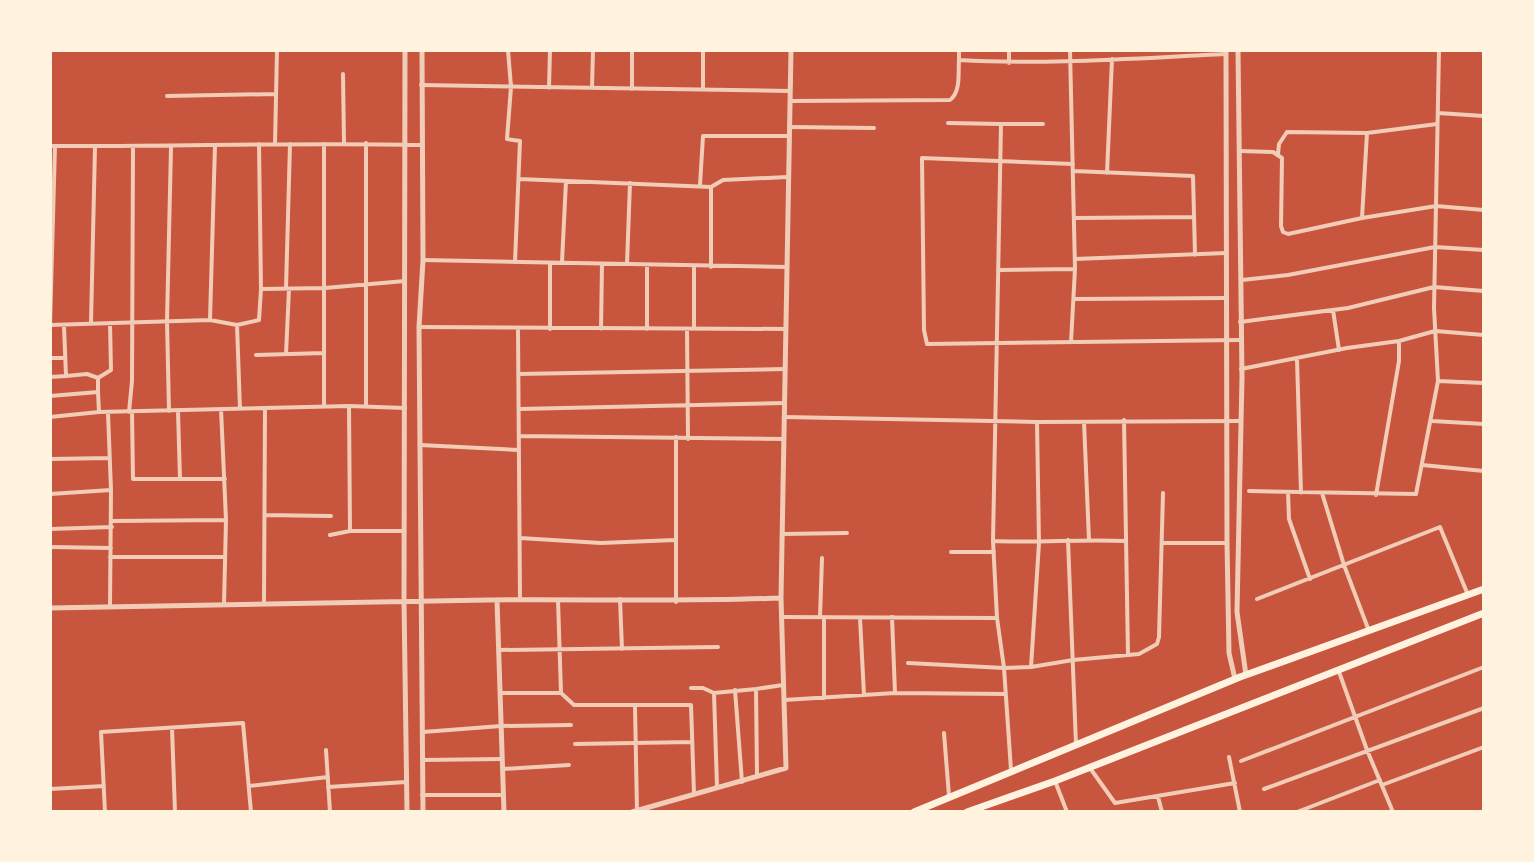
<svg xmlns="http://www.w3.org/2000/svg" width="1534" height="862" font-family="Inter,sans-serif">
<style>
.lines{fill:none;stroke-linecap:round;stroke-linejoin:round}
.minor{stroke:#f1ccb7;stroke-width:4}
.tertiary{stroke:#f1ccb7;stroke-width:5}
.primary{stroke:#fff3e0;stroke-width:7}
</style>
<rect width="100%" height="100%" fill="#c8553d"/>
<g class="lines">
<!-- minor -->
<path class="minor" d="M508,50L511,87L507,139L520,141L515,262
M632,50V89
M703,50V90
M959,50V60C1048,65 1137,58 1226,54
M1009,50V63
M1070,50L1075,269L1071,342
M343,74L344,143
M421,85L790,91
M549,88L550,50
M592,88L593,50
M1484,95V84
M167,96L276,94
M790,101L950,100C961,92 958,73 959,60
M1438,113L1484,116
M948,123L1001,124
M789,127L874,128
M275,144L277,50
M324,144V407
M50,146C174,147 297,142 421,145
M1240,151L1273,152L1282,158L1281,226L1283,232L1288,234L1362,218L1436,206L1484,210
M1278,154L1279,144L1287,132L1367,133L1437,124
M1073,164L922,158L924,330L927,344L1240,340
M1074,171L1193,176L1195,255
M1107,173L1112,59
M519,179L711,187
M700,185L703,136H789
M1074,218L1194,217
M1362,218L1367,133
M1075,259L1226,253
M423,260L787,267
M562,262L566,181
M550,263V329
M627,264L630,183
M647,265V329
M711,267V187L723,180L788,177
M1000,270L1075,269
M1242,280L1288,275L1435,247L1484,250
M261,289L325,288L405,281
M286,289L290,144
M1074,299L1226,298
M1333,310L1339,350
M210,320L215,145
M1240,322L1348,308L1434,287L1484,291
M91,323L95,147
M50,325L210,320L237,325L259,320L261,289L259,144
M50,325L55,146
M237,325L240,409
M64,326L66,376L87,374L98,378V392
M419,327L786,329
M518,329L520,600
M601,329L602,264
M687,329L688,439
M694,329V267
M286,354L289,289
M256,355L324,353
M50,358H65
M1297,359L1301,493
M1241,369L1347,348L1399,341L1435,331L1484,335
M518,374L785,369
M50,377L66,376
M98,378L111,370L110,323
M1438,381L1484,383
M50,396L98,392L99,412
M349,406L350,531
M366,406V143
M221,409L226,520L224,605
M519,409L784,403
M169,411L167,321L171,148
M178,411L180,479
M129,412L132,381L133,147
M132,412L133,479H225
M50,417L99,412L349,406L405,408
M784,417L1037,422L1241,421
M1124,420L1128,655
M1432,421L1484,424
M1084,422L1089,540
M519,436L784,439
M420,445L518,450
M50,459L110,458
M1422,465L1484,471
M1249,491L1416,494L1438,381L1434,308L1439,50
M1288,492L1289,519L1310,579
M1322,493L1344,565L1369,631
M50,494L111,490L108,413
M1376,495L1399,361V341
M265,515L331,516
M112,521L226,520
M50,529L112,527
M782,534L847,533
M330,535L350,531H403
M520,538L601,543L675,540
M1068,540L1076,745
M993,541C1037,543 1081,539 1125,541
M1163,543H1227
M50,547L111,548
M951,552H994
M110,557H225
M620,599L622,649
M1257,599L1440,527L1468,595
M676,602V437
M264,604L265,408
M110,607L111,490
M781,617L997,618
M820,617L822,558
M892,617L895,693
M860,618L864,695
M499,650L718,647
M908,663L1004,668L1031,667L1039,543L1037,422
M1031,667L1073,660L1139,654L1157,644L1159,637L1163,493
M1338,669L1367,750L1393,812
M691,688H703L714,693
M756,689L783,685
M735,690L742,782
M500,693H561L558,600
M561,693L574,705H691L694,794
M824,698V617
M784,700L895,693L1006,694
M635,706L637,812
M172,728L175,812
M423,732L501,726L571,725
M944,733L949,796
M575,744L692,742
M326,750L330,812
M1229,757L1240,812
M422,760L502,759
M1241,761L1484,667
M1090,768L1115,803L1235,783
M503,769L569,765
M1011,770L1004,668L997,618L993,541L1001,124H1043
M1055,781L1067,812
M1382,785L1484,747
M249,786L328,777
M328,787L406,782
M717,787L714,693L756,689L757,776
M50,789L104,786
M1264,789L1484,708
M422,795H503
M1158,797L1162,812
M105,812L101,732L243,723L251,812
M1297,812L1380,780"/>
<!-- tertiary -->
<path class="tertiary" d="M405,50L404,601L407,812
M422,50L423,260L419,327L423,812
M1226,50L1227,543L1229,653L1235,679
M1238,50L1242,377L1237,612L1246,675
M497,600L504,812
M50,608C196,605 342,602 488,600C586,599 683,602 781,598
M632,812L786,768L781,598L791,50"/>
<!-- primary -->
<path class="primary" d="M914,812L1240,677L1484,589
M967,812L1055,781L1484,613"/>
</g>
<!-- border -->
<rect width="1534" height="862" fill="none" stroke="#fff3e0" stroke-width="104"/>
</svg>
